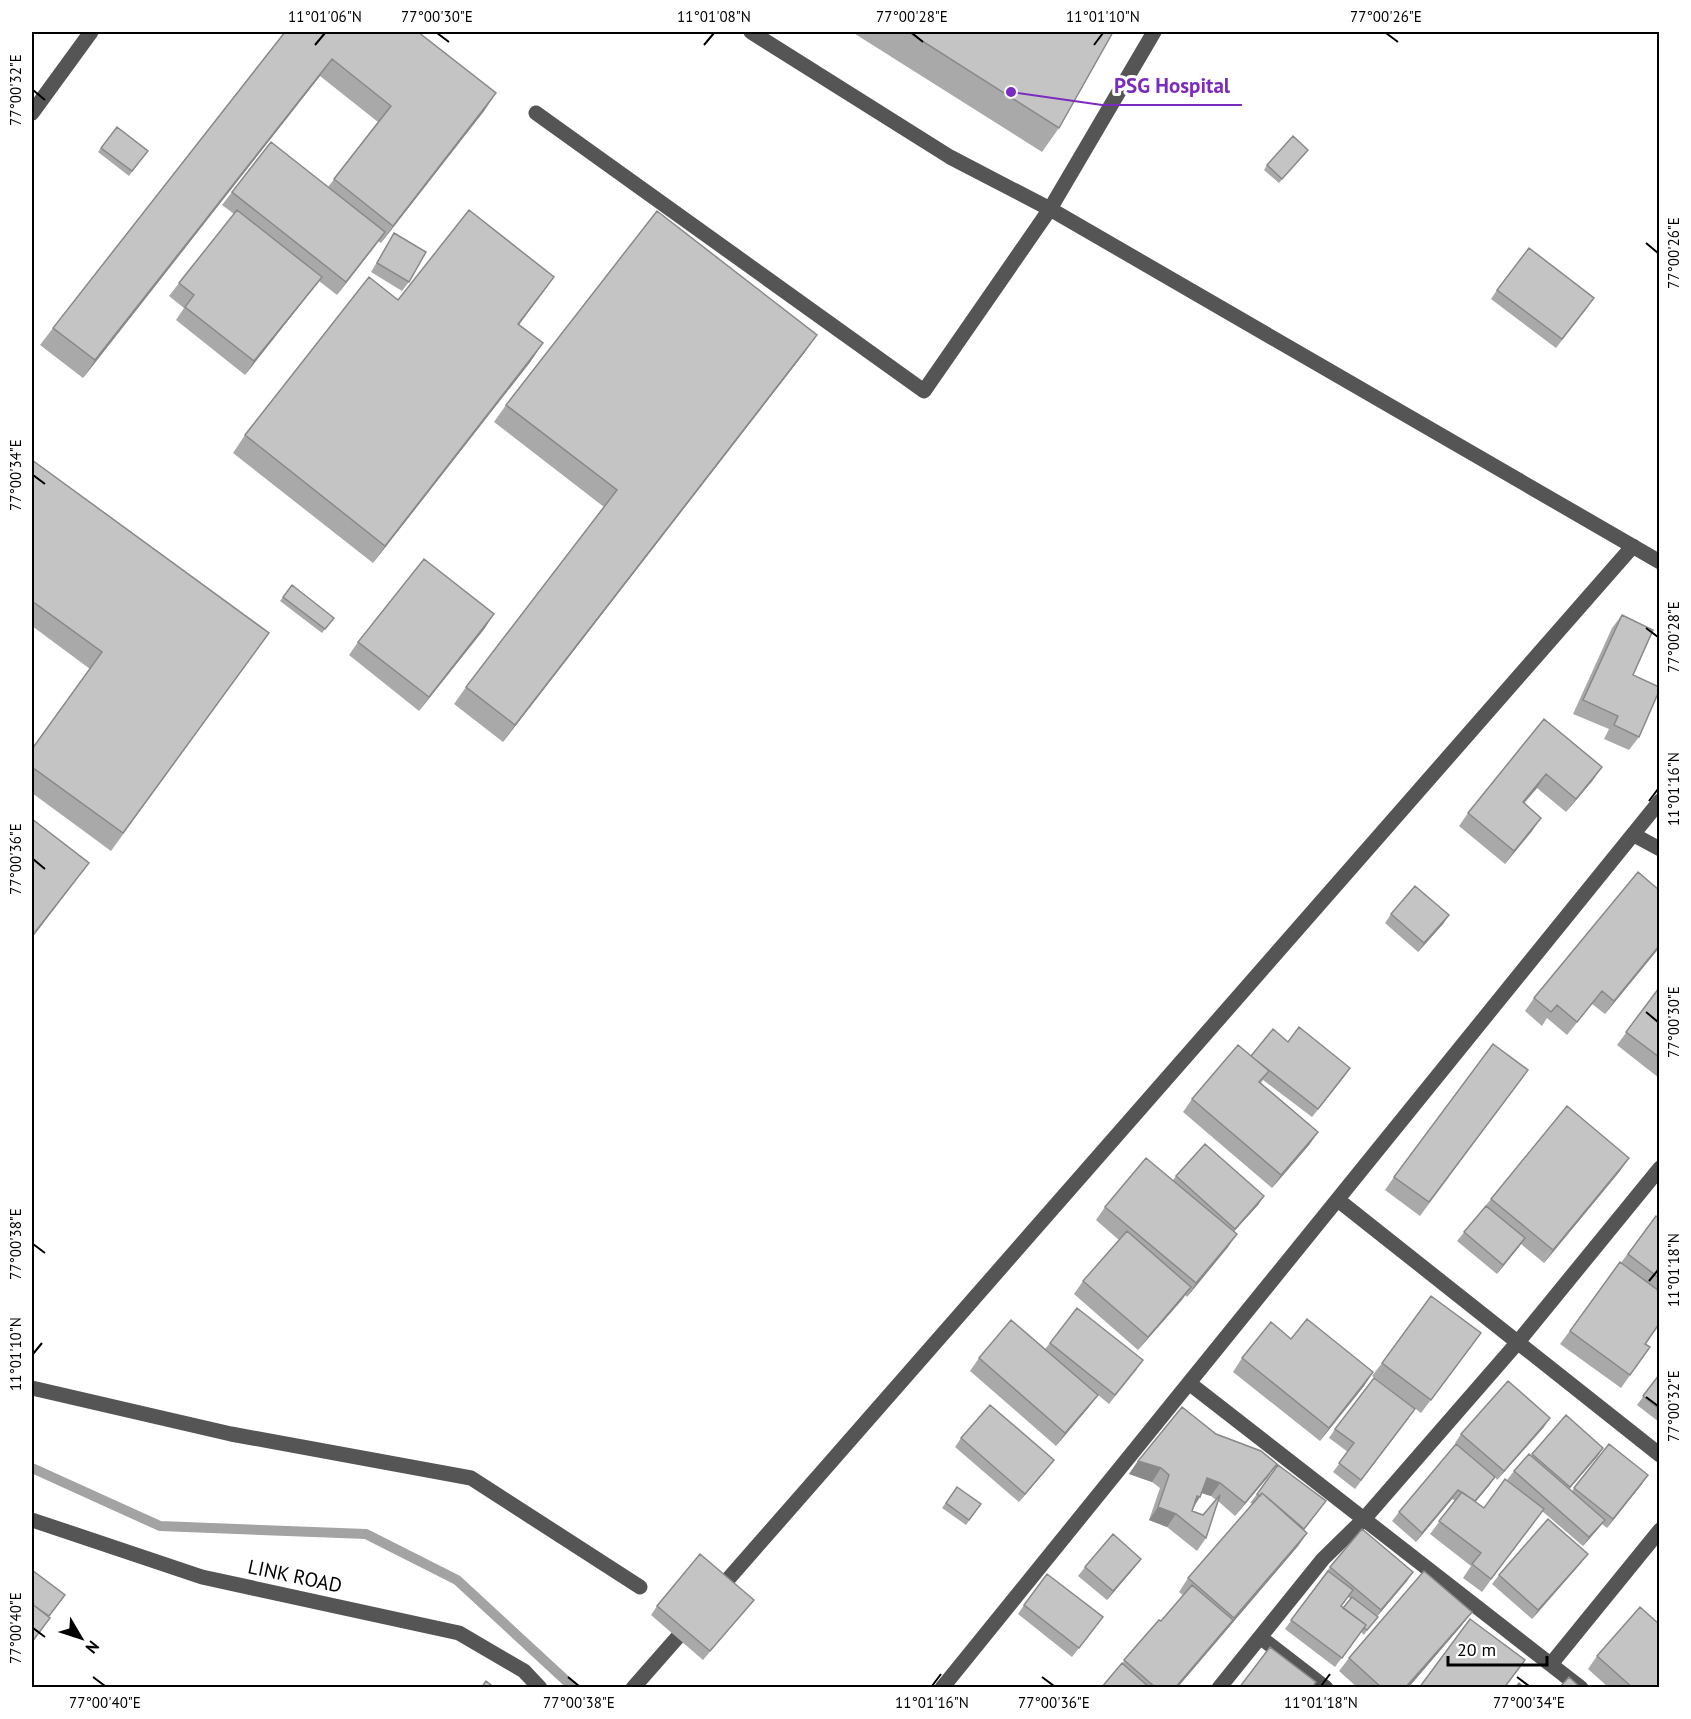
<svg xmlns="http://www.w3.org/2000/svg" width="1691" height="1719" font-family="'PT Sans',sans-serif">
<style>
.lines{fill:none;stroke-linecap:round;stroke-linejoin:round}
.stream{stroke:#a3a3a3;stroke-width:10}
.minor{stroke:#555;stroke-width:15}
.wall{fill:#a9a9a9;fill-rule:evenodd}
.shaded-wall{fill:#898989}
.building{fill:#c4c4c4;stroke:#898989;stroke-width:1.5}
.ticks{fill:none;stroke:#000;stroke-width:2}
.labels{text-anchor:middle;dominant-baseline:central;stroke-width:6;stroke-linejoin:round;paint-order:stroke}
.street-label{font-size:20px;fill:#000;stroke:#fff}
.leader{fill:none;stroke:#7b2cbf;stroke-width:2}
.callout-dot{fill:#7b2cbf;stroke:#fff;stroke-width:2}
.callout-label{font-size:21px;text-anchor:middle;font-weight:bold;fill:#7b2cbf;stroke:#fff;stroke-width:6;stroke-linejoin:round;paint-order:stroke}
.neatline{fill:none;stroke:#000;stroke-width:2}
.ticks-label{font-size:15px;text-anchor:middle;fill:#000}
</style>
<rect width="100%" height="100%" fill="#fff"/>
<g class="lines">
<!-- stream -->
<path class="stream" d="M32,1468L160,1526L366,1534L457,1580L574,1688"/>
<!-- minor -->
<path class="minor" d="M751,32L950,157L1050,209L1660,562
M32,113L91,32
M536,113L924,391L1050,209L1154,32
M1634,835L1660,849
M1338,1200L1660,1455
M1189,1383L1581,1688
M32,1388L231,1434L471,1478L640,1587
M32,1520L202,1577L459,1633L524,1671L540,1688
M716,1593L1633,546
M1260,1637L1326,1688
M1551,1664L1660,1530
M633,1688L691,1622
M942,1688L1660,801
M1219,1688L1323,1559L1364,1519L1518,1342L1660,1168"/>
</g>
<!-- wall -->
<path class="wall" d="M285,32L496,93L484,111L381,243L378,241L337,295L319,281L245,375L176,320L184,308L169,296L179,283L234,214L222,205L232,192L328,187L378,122L320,76L83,378L40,345L53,328Z
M852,32H1113L1059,128L1042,152Z
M117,127L148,151L129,176L98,152Z
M1308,150L1279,183L1264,170L1267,165Z
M394,233L409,282L402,291L371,272Z
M554,277L519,325L531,361L373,563L233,453L245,435L398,300Z
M1497,290L1588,307L1556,348L1491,299Z
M805,352L503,742L454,704L466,687L604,507L494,422L506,405Z
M32,460L269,633L111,851L32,793V749L90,669L32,626Z
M292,585L334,618L322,633L280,601Z
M1622,615L1633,675L1639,737L1629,750L1604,739L1609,729L1573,714L1612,628Z
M485,628L419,711L349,655L358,642Z
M1544,719L1593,780L1566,812L1537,788L1524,803L1532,831L1505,864L1459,826L1468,813Z
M1391,914L1449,915L1443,924L1418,952L1385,923Z
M1659,948L1605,1014L1592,1004L1567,1035L1547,1018L1542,1026L1525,1011L1534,998Z
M1659,988V1078L1617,1045Z
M1288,1042L1350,1068L1312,1117L1263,1080L1261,1083L1318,1132L1309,1145L1272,1188L1183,1112L1192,1099L1252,1056Z
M1528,1070L1420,1216L1385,1190L1394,1177Z
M1620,1171L1544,1263L1521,1244L1497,1274L1457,1241L1491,1199Z
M1176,1176L1264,1196L1258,1205L1234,1231L1228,1247L1187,1297L1185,1295L1138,1350L1074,1294L1083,1281L1119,1240L1096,1220L1105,1207L1173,1180Z
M1656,1216L1659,1218V1325L1646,1344L1650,1347L1621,1388L1560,1344Z
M1291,1339L1373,1372L1364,1386L1320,1441L1233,1372L1242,1358Z
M1050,1343L1137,1369L1109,1404L1098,1395L1088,1408L1056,1446L970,1371L979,1358L1045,1349Z
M1471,1347L1421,1413L1372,1376L1382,1363Z
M1659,1375V1422L1637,1405Z
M1566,1415L1603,1448L1597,1457L1569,1489L1572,1491L1609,1444L1642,1484L1607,1528L1602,1524L1583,1546L1542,1511L1482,1592L1463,1578L1471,1566L1430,1534L1455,1501L1452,1499L1416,1542L1392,1521L1399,1512L1473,1458L1455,1443L1461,1434L1544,1427L1497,1480L1495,1477L1475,1502L1484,1508L1513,1485L1507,1480L1514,1471L1531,1456Z
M1409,1418L1355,1489L1333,1472L1348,1452L1329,1438L1335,1429Z
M961,1438L1047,1469L1019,1502L955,1447Z
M1138,1461L1268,1477L1235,1516L1218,1501L1206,1538L1197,1551L1167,1527L1149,1520L1160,1488L1152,1482L1129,1474ZM1202,1493L1211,1496L1216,1500L1203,1515L1192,1511Z
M957,1487L981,1504L966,1525L942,1508Z
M1257,1494L1319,1510L1304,1530L1307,1533L1298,1546L1177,1688H1101L1159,1620L1161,1621L1183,1595L1179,1592L1188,1578L1253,1504L1250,1503Z
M1581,1563L1532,1619L1492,1584L1499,1575Z
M1085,1567H1135L1107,1600L1078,1576Z
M1330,1567L1413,1572L1407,1581L1377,1616L1364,1635L1361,1632L1335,1667L1285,1629ZM1348,1597L1351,1599L1343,1608L1341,1607Z
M754,1600L747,1608L703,1660L651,1615L657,1606Z
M1024,1605L1103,1617L1072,1657L1018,1614Z
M1462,1625L1408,1688H1358L1339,1671L1349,1658Z
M1597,1656L1659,1688H1609L1588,1669Z"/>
<!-- shaded-wall -->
<path class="shaded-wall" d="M332,59L320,76L83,378L95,360Z
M496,93L484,111L381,243L393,226Z
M385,232L376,245L337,295L346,282Z
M322,277L312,290L245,375L254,361Z
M554,277L542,294L506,341L518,324Z
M817,335L805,352L503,742L515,725Z
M543,343L531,361L373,563L385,546Z
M494,614L485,628L419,711L429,697Z
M1602,767L1593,780L1566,812L1576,799Z
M1546,774L1537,788L1514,815L1523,802Z
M1541,818L1532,831L1505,864L1514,851Z
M89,863L76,880L32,938V936Z
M1449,915L1443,924L1418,952L1424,943Z
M1659,946V948L1605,1014L1614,1001Z
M1350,1068L1344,1077L1312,1117L1318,1109Z
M1318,1132L1309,1145L1272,1188L1281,1175Z
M1629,1158L1620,1171L1544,1263L1553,1250Z
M1264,1196L1258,1205L1229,1237L1235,1229Z
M1237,1234L1228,1247L1187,1297L1196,1283Z
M1525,1238L1519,1247L1497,1274L1503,1265Z
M1191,1287L1182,1300L1138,1350L1148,1337Z
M1373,1372L1364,1386L1320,1441L1329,1428Z
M1098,1395L1088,1408L1056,1446L1065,1433Z
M1550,1418L1544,1427L1497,1480L1504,1471Z
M1603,1448L1597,1457L1563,1496L1570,1487Z
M1054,1460L1047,1469L1019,1502L1025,1494Z
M1138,1461L1161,1468L1152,1482L1129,1474Z
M1277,1464L1268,1477L1235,1516L1245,1503Z
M1648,1475L1642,1484L1607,1528L1613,1519Z
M1495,1477L1489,1486L1467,1512L1473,1503Z
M1207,1478L1220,1483L1211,1496L1198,1492Z
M1458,1490L1452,1499L1416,1542L1422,1533Z
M1197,1496L1200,1497L1191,1510Z
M1158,1507L1176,1514L1167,1527L1149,1520Z
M1605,1520L1598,1529L1583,1546L1589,1537Z
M1307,1533L1298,1546L1224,1633L1177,1688H1175Z
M1588,1554L1581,1563L1532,1619L1538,1610Z
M1141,1559L1135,1567L1107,1600L1113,1591Z
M1413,1572L1407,1581L1375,1619L1381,1610Z
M1472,1612L1462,1625L1408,1688H1405Z"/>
<!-- building -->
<path class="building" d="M285,32H418L496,93L393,226L334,179L391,106L332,59L95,360L53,328Z
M908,32H1113L1059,128Z
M117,127L148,151L132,171L101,148Z
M1293,136L1308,150L1282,179L1267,165Z
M271,142L385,232L346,282L232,192Z
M237,210L322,277L254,361L185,307L194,295L179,283Z
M469,210L554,277L518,324L543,343L385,546L245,435L369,277L398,300Z
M657,211L817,335L515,725L466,687L617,490L506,405Z
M394,233L426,252L409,282L377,263Z
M1529,248L1594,298L1562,339L1497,290Z
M32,460L269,633L123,833L32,767V749L102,652L32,601Z
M424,559L494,614L429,697L358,642Z
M292,585L334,618L325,629L283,597Z
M1622,615L1653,630L1633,675L1659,687V691L1639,737L1614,725L1618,716L1583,700Z
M1544,719L1602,767L1576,799L1546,774L1523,802L1541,818L1514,851L1468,813Z
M32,819L89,863L32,936Z
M1638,872L1659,890V946L1614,1001L1602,991L1577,1022L1557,1005L1551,1012L1534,998Z
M1415,886L1449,915L1424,943L1391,914Z
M1659,988V1057L1626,1032Z
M1299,1027L1350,1068L1318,1109L1251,1056L1273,1029L1288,1042Z
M1493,1044L1528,1070L1429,1202L1394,1177Z
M1238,1045L1269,1071L1259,1082L1318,1132L1281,1175L1192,1099Z
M1567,1106L1629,1158L1553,1250L1491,1199Z
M1205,1144L1264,1196L1235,1229L1176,1176Z
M1146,1158L1237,1234L1196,1283L1105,1207Z
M1486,1206L1525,1238L1503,1265L1464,1232Z
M1656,1216L1659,1218V1278L1628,1254Z
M1127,1231L1191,1287L1148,1337L1083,1281Z
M1620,1262L1659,1291V1324L1645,1344L1650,1347L1630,1375L1570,1331Z
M1431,1296L1481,1333L1431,1400L1382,1363Z
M1077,1308L1143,1360L1115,1395L1050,1343Z
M1307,1319L1373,1372L1329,1428L1242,1358L1271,1322L1291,1339Z
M1011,1320L1098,1395L1065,1433L979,1358Z
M1659,1375V1409L1643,1396Z
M1374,1378L1415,1409L1361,1480L1339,1463L1354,1443L1335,1429Z
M1508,1381L1550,1418L1504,1471L1461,1434Z
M990,1405L1054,1460L1025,1494L961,1438Z
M1182,1407L1216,1434L1261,1451L1277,1464L1245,1503L1220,1483L1207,1478L1200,1497L1197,1496L1192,1511L1203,1515L1220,1495L1206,1538L1176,1514L1158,1507L1169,1475L1161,1468L1138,1461Z
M1566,1415L1603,1448L1570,1487L1532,1454Z
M1456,1444L1495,1477L1475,1501L1458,1490L1422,1533L1399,1512Z
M1609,1444L1648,1475L1613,1519L1574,1488Z
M1529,1454L1605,1520L1589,1537L1514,1471Z
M1278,1465L1326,1501L1304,1529L1262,1493L1260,1496L1257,1494Z
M1505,1479L1544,1509L1491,1579L1472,1564L1481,1553L1439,1521L1462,1492L1484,1508Z
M957,1487L981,1504L969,1520L946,1503Z
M1262,1493L1307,1533L1234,1618L1188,1578Z
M1548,1519L1588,1554L1538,1610L1499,1575Z
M1362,1529L1413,1572L1381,1610L1330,1567Z
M1113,1534L1141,1559L1113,1591L1085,1567Z
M700,1554L754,1600L710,1651L657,1606Z
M32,1570L65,1595L49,1616L32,1604Z
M1328,1571L1353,1590L1341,1606L1366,1625L1342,1658L1291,1620Z
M1424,1571L1472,1612L1405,1688H1382L1349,1658Z
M1047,1574L1103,1617L1079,1648L1024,1605Z
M1192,1585L1233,1620L1175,1688H1156L1124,1660L1159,1620L1161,1621Z
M1352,1597L1378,1617L1367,1630L1364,1628L1366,1625L1343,1608Z
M32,1604L50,1618L32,1642Z
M1640,1607L1659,1624V1688H1633L1597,1656Z
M1470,1619L1525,1660L1504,1688H1419Z
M1270,1647L1316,1682L1312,1688H1239Z
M1122,1663L1150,1688H1101Z
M1569,1677L1581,1688H1559Z
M486,1681L495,1688H481Z
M1519,1683L1524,1688H1515Z"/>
<!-- ticks -->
<path class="ticks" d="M437,33L449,42M912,33L923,42M1386,33L1398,42M315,45L325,33M704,45L714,33M1094,45L1103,33M33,90L45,100M1646,243L1658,253M33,475L45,484M1646,628L1658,637M1649,801L1658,789M33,859L45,869M1646,1012L1658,1022M33,1244L45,1253M1649,1281L1658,1270M33,1354L42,1343M1646,1397L1658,1406M33,1628L45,1637M93,1677L105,1686M568,1677L579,1686M1042,1677L1054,1686M1517,1677L1529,1686M932,1686L941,1674M1321,1686L1330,1674"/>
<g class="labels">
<!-- street labels -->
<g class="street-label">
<text transform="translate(295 1576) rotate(12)">LINK ROAD</text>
</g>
</g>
<!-- callouts -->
<path class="leader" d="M1011 92L1102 105H1242"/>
<circle class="callout-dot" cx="1011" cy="92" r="6"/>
<g class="callout-label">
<text x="1172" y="93">PSG Hospital</text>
</g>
<!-- border -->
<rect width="1691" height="1719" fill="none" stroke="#ffffff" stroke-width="66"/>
<!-- north arrow -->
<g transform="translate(81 1638) rotate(129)" stroke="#ffffff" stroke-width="4.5" paint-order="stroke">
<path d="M0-4.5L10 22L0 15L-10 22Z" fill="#000000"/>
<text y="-9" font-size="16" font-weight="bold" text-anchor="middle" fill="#000000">N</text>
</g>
<!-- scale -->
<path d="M1448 1656v9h99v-9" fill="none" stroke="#000000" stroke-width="3"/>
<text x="1457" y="1656" font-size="18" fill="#000000" stroke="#ffffff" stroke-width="4.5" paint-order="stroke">20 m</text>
<rect x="33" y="33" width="1625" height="1653" class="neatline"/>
<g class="ticks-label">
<text x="325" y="22">11°01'06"N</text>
<text x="437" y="22">77°00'30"E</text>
<text x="714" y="22">11°01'08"N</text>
<text x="912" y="22">77°00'28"E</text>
<text x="1103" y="22">11°01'10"N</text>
<text x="1386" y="22">77°00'26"E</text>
<text transform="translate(16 90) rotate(-90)" y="5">77°00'32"E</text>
<text transform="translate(1674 253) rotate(-90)" y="5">77°00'26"E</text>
<text transform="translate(16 475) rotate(-90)" y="5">77°00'34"E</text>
<text transform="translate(1674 637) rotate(-90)" y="5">77°00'28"E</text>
<text transform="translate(1674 789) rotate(-90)" y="5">11°01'16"N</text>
<text transform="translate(16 859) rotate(-90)" y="5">77°00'36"E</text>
<text transform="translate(1674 1022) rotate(-90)" y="5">77°00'30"E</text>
<text transform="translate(16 1244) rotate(-90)" y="5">77°00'38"E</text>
<text transform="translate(1674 1270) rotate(-90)" y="5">11°01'18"N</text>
<text transform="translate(16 1354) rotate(-90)" y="5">11°01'10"N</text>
<text transform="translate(1674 1406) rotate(-90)" y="5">77°00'32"E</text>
<text transform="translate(16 1628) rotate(-90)" y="5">77°00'40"E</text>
<text x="105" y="1708">77°00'40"E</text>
<text x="579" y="1708">77°00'38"E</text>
<text x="932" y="1708">11°01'16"N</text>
<text x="1054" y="1708">77°00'36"E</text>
<text x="1321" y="1708">11°01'18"N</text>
<text x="1529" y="1708">77°00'34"E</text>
</g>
</svg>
